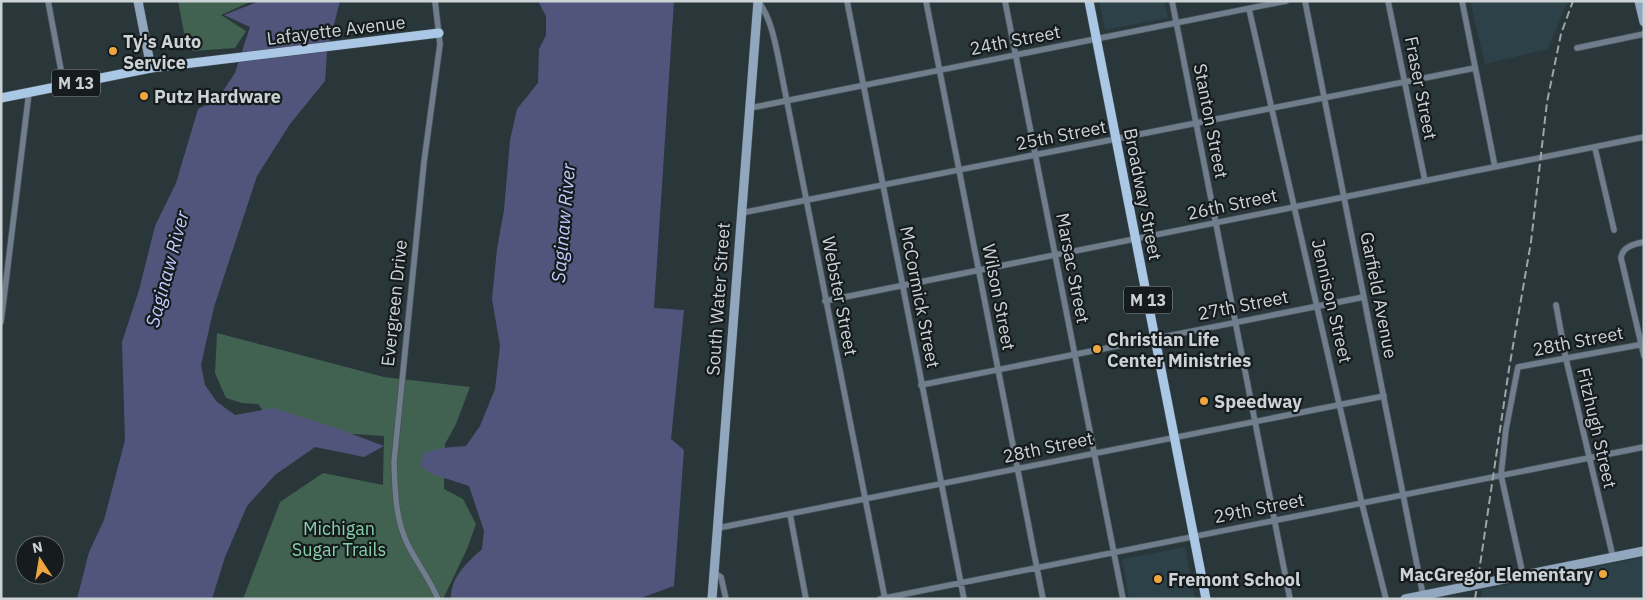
<svg xmlns="http://www.w3.org/2000/svg" width="1645" height="600" font-family="'IBM Plex Sans',sans-serif">
<style>
.built{fill:#2c4148}
.green{fill:#426251}
.water{fill:#51557c}
.lines{fill:none;stroke-linecap:round;stroke-linejoin:round}
.street-casing{stroke:#465256;stroke-width:7}
.secondary-casing{stroke:#465256;stroke-width:10}
.primary-casing{stroke:#465256;stroke-width:10}
.street{stroke:#6f7d8c;stroke-width:5.5}
.secondary{stroke:#90a7be;stroke-width:9}
.primary{stroke:#aac7e5;stroke-width:9}
.rail{stroke:#9ca5a8;stroke-width:2;stroke-dasharray:8 4;stroke-linecap:butt}
.poi-dot{fill:#f0a63f;stroke:#161c1e;stroke-width:2}
.labels{text-anchor:middle;dominant-baseline:central;stroke-width:4.5;stroke-linejoin:round;paint-order:stroke}
.shield{fill:#161c1e;stroke:#959c9f;stroke-width:1}
.shield-label{font-size:16px;font-weight:bold;fill:#ccd3d6}
.street-label{font-size:18px;fill:#ccd3d6;stroke:#161c1e}
.poi-label{font-size:18px;font-weight:bold;fill:#ccd3d6;stroke:#161c1e;text-anchor:start}
.park-label{font-size:18px;fill:#88d2ab;stroke:#161c1e}
.water-label{font-size:19px;font-style:italic;fill:#c3c9ff;stroke:#161c1e}
</style>
<rect width="100%" height="100%" fill="#29363a"/>
<!-- built -->
<path class="built" d="M1099,1H1164L1168,18L1105,30Z
M1470,1H1568L1548,49L1485,64Z
M1185,547L1195,599H1129L1122,559Z
M1644,557V599H1481L1482,590Z"/>
<!-- green -->
<path class="green" d="M178,1H252L221,15L246,31L235,48L193,51L185,38Z
M217,333L384,377L470,387L456,424L445,444L444,489L463,499L476,524L467,549L443,599H243L280,502L323,473L383,485L384,436L294,430L179,599L277,429L258,404L242,403L226,398L215,373Z"/>
<!-- water -->
<path class="water" d="M260,1H340L327,52L325,81L290,124L257,176L214,307L201,365L205,385L217,402L235,415L273,408L336,428L384,446L364,457L315,447L275,475L247,506L225,557L212,599H77L89,552L104,520L125,440L122,342L139,290L155,226L176,183L198,109L217,100L235,73L250,27L224,15Z
M538,1H674L654,308L684,310L671,439L684,450L674,586L638,599H451C450,577 468,562 482,549L484,531L469,486L432,474L420,466L424,453L441,448L466,446L480,426L495,389L500,346L492,299L497,249L504,210L510,140L517,109L538,83L539,49L546,35V16Z"/>
<g class="lines">
<defs>
<path id="street" d="M48,1L64,86
M435,1L440,44L424,162L394,462C395,489 395,519 408,545C417,563 430,580 438,599
M758,1C770,17 774,37 778,56L885,599
M847,1L964,599
M926,1L1043,599
M1005,1L1123,599
M1172,1L1290,599
M1305,1L1423,595
M1388,1L1425,181
M1462,1L1495,167
M1249,9L1362,504L1386,599
M1577,48L1644,34
M750,108L1286,1
M1595,148L1614,230
M741,213L1475,68
M1644,242C1634,244 1622,247 1621,258L1644,356
M825,301L1644,137
M1556,305L1566,359L1613,557
M1,322L29,92
M921,385L1364,297
M790,514L806,599
M718,528L1384,396
M714,573L721,577L726,599
M1523,575L1501,475L1506,429L1518,367L1644,344
M880,599L1644,447"/>
<path id="secondary" d="M138,1L151,68
M1639,1L1644,22
M712,599L758,1
M1405,599L1644,551"/>
<path id="primary" d="M1089,1L1206,599
M1,98L151,68L439,33"/>
</defs>
<!-- street casing -->
<use href="#street" class="street-casing"/>
<!-- secondary casing -->
<use href="#secondary" class="secondary-casing"/>
<!-- primary casing -->
<use href="#primary" class="primary-casing"/>
<!-- street -->
<use href="#street" class="street"/>
<!-- secondary -->
<use href="#secondary" class="secondary"/>
<!-- primary -->
<use href="#primary" class="primary"/>
<!-- rail -->
<path class="rail" d="M1475,599L1509,369L1531,242L1547,102L1561,34L1573,1"/>
</g>
<!-- markers -->
<g class="poi-dot">
<circle cx="113" cy="51" r="5"/>
<circle cx="144" cy="96" r="5"/>
<circle cx="1097" cy="349" r="5"/>
<circle cx="1204" cy="401" r="5"/>
<circle cx="1603" cy="574" r="5"/>
<circle cx="1158" cy="579" r="5"/>
</g>
<g class="labels">
<!-- shield labels -->
<g class="shield">
<rect x="52" y="69.5" width="48" height="27" rx="4"/>
<rect x="1124" y="286.5" width="48" height="27" rx="4"/>
</g>
<g class="shield-label">
<text x="76" y="83">M 13</text>
<text x="1148" y="300">M 13</text>
</g>
<!-- street labels -->
<g class="street-label">
<text transform="translate(336 30) rotate(-7)">Lafayette Avenue</text>
<text transform="translate(1015 40) rotate(-11)">24th Street</text>
<text transform="translate(1421 88) rotate(79)">Fraser Street</text>
<text transform="translate(1211 121) rotate(79)">Stanton Street</text>
<text transform="translate(1061 135) rotate(-11)">25th Street</text>
<text transform="translate(1143 194) rotate(79)">Broadway Street</text>
<text transform="translate(1232 204) rotate(-12)">26th Street</text>
<text transform="translate(1073 268) rotate(79)">Marsac Street</text>
<text transform="translate(1379 295) rotate(79)">Garfield Avenue</text>
<text transform="translate(840 296) rotate(79)">Webster Street</text>
<text transform="translate(920 297) rotate(79)">McCormick Street</text>
<text transform="translate(999 297) rotate(79)">Wilson Street</text>
<text transform="translate(718 299) rotate(-86)">South Water Street</text>
<text transform="translate(1332 301) rotate(77)">Jennison Street</text>
<text transform="translate(394 303) rotate(-84)">Evergreen Drive</text>
<text transform="translate(1243 305) rotate(-11)">27th Street</text>
<text transform="translate(1578 341) rotate(-11)">28th Street</text>
<text transform="translate(1597 428) rotate(77)">Fitzhugh Street</text>
<text transform="translate(1048 447) rotate(-12)">28th Street</text>
<text transform="translate(1259 508) rotate(-11)">29th Street</text>
</g>
<!-- poi labels -->
<g class="poi-label">
<text x="123" y="41">Ty's Auto<tspan x="123" dy="21">Service</tspan></text>
<text x="154" y="96">Putz Hardware</text>
<text x="1107" y="339">Christian Life<tspan x="1107" dy="21">Center Ministries</tspan></text>
<text x="1214" y="401">Speedway</text>
<text x="1593" y="574" text-anchor="end">MacGregor Elementary</text>
<text x="1168" y="579">Fremont School</text>
</g>
<!-- park labels -->
<g class="park-label">
<text x="339" y="528">Michigan<tspan x="339" dy="21">Sugar Trails</tspan></text>
</g>
<!-- water labels -->
<g class="water-label">
<text transform="translate(563 223) rotate(-85)">Saginaw River</text>
<text transform="translate(167 269) rotate(-75)">Saginaw River</text>
</g>
</g>
<!-- border -->
<rect width="1645" height="600" fill="none" stroke="#ccd3d6" stroke-width="5"/>
<!-- north arrow -->
<g transform="translate(40 560) rotate(348)"><circle r="24" fill="#161c1e" stroke="#5f6568"/>
<path d="M0-4L9 19L0 12L-9 19Z" fill="#f0a63f"/>
<text y="-8" font-size="14" font-weight="bold" text-anchor="middle" fill="#ccd3d6">N</text>
</g>
</svg>
